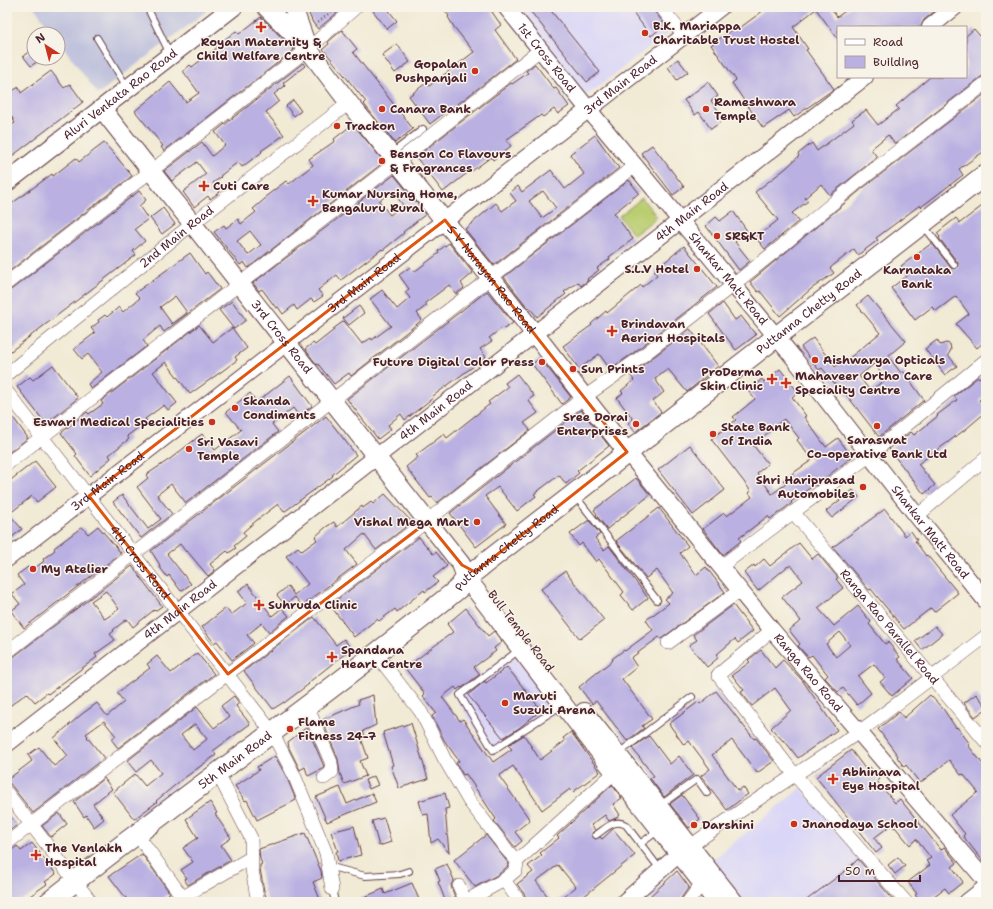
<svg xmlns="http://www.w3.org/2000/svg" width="993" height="909" font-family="'Shantell Sans',sans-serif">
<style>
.built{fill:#dad6f7}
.industrial{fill:#c0c2dd}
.green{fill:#bacd70;stroke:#82764e}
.building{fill:#bab1e2;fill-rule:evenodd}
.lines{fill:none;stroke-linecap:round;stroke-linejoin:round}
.service-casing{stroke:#633d44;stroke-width:8}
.minor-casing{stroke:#633d44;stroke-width:14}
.tertiary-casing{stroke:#633d44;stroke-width:18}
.secondary-casing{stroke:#633d44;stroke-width:20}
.primary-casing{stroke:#633d44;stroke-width:22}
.path{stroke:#633d44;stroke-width:2;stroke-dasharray:1 3;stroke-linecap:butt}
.service{stroke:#fff;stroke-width:6}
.minor{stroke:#fff;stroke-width:13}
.tertiary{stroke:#fff;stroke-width:16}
.secondary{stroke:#fff;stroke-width:18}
.primary{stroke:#fff;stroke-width:20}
.marked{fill:none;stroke:#e0560e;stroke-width:3;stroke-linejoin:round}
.poi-dot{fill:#c8321e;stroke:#f7f3e8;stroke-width:1.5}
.labels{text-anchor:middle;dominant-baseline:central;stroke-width:3;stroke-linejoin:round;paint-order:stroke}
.poi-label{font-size:12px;font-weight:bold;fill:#4a1f2b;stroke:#f7f3e8;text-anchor:start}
.street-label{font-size:12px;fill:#4a1f2b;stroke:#f7f3e8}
</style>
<rect width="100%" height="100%" fill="#f7f3e8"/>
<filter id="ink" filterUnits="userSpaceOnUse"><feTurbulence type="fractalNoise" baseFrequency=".025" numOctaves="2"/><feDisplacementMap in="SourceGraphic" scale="8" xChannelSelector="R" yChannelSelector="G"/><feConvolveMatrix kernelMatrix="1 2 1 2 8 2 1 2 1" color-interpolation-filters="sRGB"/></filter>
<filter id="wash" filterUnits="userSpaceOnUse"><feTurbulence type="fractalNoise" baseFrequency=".012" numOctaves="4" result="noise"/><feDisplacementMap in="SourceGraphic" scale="16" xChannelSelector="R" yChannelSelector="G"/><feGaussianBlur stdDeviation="0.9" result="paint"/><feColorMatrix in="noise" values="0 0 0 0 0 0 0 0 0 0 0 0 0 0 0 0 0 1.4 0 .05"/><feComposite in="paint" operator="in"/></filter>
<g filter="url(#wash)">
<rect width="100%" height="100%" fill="#f1ead4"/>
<!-- built -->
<path class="built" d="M516,7H655L673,29L586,96Z
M511,652L557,712L493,755L454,696Z
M801,788L897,902H744L711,861Z"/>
<!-- industrial -->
<path class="industrial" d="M34,7H203L207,11L98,94L58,40V34H54Z"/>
<!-- green -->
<path class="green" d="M642,198L657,217L634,235L619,216Z"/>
<g id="blocks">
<!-- building -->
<path class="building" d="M306,7H344L318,29L313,23Z
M370,7H386L397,21L387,29Z
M442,7H497V9L492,12L501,25L495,30L516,59L454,107L453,106L430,124L409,96L426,83L429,86L474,52L454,27L448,17L449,16Z
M527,7H548L600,72L587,82Z
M629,7H653L655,12L665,25L651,36Z
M768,7H830L837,17L851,7H934L936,10L924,20L921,27H838V39L816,9L793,27L808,49L806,50L834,89L794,117L789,110L763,128L732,83L736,80L711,45L735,27L737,30Z
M261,17L294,50L164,151L161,147L163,146L135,111L170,82L186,102L199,93L183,71L190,65L192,67L218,47L216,46L236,31L239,34Z
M974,29L986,43V75L981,77L895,144L888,135L871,149L877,157L830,195L821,184L805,198L808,201L792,213L799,221L765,249L756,238L778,220L755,192L785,169L799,156L798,154L812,143L817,151L854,123L852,120L866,110L878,125L899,109L896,106L930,77H966V36Z
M342,30L357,49L353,52L413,129L395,143L367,108L364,104L366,102L323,49L329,44L328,42Z
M397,44L410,62L395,73L382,55Z
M30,51L34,55V58H36L38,61L31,66L23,56Z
M678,59L688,72L677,80L668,67Z
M303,63L305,66L283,83L285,86L274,94L279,101L266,112L284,135L261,151L262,152L242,167L238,162L220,176L221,177L213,183L220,192L210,199L208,196L194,207L183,192L206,174L197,162L172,181L164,171L202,142L212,156L225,145L215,132Z
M535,64L554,89L556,88L569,106L558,114L554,109L543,117L541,115L506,140L511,146L493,160L491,157L472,171L471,170L443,192L416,157L511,83L512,84L528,73L526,71Z
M51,71L64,88L70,84L83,102L7,160V128L15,123L7,108V94L19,87L21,93Z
M708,82L718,96L711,101L725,119L711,129L699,112L695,115L684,100Z
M986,93V150L959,169L963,175L921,207L920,205L876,238L878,240L858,255L854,249L830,268L834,273L811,289L780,316L760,291L758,292L750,282L863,188Z
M293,100L301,111L294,116L286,106Z
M353,124L384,162L248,268L244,262L240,265L214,232L224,225L226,228L238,219L241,224L256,212L253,209L266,198L265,197L286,181L289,184L313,165L309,159L335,141L334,139ZM250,231L261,245L248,255L237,241Z
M595,135L619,168L494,265L465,229L496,203L502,211L516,201L510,193L518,186L522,192L551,170L565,189L584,174L570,154ZM543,191L556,208L542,218L529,201Z
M104,143L115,155L132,176L7,273V207L52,174L53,176L76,158L79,162Z
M652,145L684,187L673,195L641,153Z
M394,175L426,214L403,232L404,233L383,250L382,249L341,280L337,275L318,290L323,296L314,302L311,299L297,310L294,305L283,314L278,307L276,308L262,289L259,291L253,283L362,200V199ZM392,191L403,205L390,215L379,201Z
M629,180L639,193L614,213L633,239L609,257L610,259L597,268L599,270L587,279L588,280L581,286L578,282L564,292L566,294L537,317L529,307L528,308L504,277Z
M139,191L146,200L139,206L148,219L135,229L145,241L133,251L136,255L7,354V291L12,289Z
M986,203V340L977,348L956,324L969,314L956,296L936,311L932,307L915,320L891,288L908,275L901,266L932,243L951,268L954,269L957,268L958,263L939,238L940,237L937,233L956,218L960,223Z
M163,208L175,224L162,234L150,218Z
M733,211L748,232L735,242L750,261L739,270L706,226L716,217L720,221Z
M449,243L473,273L461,283L464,288L456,294L449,285L425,303L427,305L417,313L422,320L351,376L349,373L334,384L318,364L317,365L305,349L313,343L315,345L334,330L333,329L344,321L362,344L371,338L372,340L391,326L370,299L382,290L397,309L410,298L405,292L409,289L399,275L410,267L414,272L439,253L438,251Z
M684,246L717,287L632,354L610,369L599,354L579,369L563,346L592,325L591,324L606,311L607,313L641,285L642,287L657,275L654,271Z
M190,253L205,274L207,272L220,289L164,332L160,326L143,340L147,346L91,389L88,384L102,372L88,354L82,359L74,349L95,333L91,328L99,322L98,320L105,315L107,317L119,307L123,312L140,298L135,293ZM175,296L186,311L187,313L172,324L160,307Z
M487,291L513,323L504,329L503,327L489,338L492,341L480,349L486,357L433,396L434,397L405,420L401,414L388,425L391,429L378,439L347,399Z
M868,296L906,341L888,356L901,373L903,371L924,400L879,437L842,389L840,390L822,368L819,370L801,347L813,338L835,367L846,358L847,360L880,333L857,305ZM874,364L886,379L870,391L859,376Z
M232,301L246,320L234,329L219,310Z
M723,303L735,320L741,316L756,335L736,350L709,314Z
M359,306L364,313L349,325L343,318Z
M199,325L213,342L232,328L247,348L235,357L237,360L225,369L190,394L166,362L153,372L177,403L168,410L164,405L145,419L147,421L127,436L129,439L109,455L111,458L90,476L75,456L77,454L61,433L87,412L89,414L103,404L101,401Z
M690,329L718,366L687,392L668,369L655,379L664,392L653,401L661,412L635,432L628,423L633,419L617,398L623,393L621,391L634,380L630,375Z
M937,340L940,345L946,343L950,344L951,350L948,355L957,366L945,375L925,349Z
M540,358L571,397L562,404L532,364Z
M53,365L78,398L46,424L17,387L30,377L33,380Z
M780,369L798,392L792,397L806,416L804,417L826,447L838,438L852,457L815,486L814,485L791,502L792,503L770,519L768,516L739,538L741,541L723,555L703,529L724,513L727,516L752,497L749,493L751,491L711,439L736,420L733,417L755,399L748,391L762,379L764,382ZM784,419L799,438L797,440L812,460L783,480L786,484L772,494L757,473L768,464L753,445L770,431L769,430Z
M986,373V394L979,400L986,408V412L966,429L918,464L935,485L924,494L889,449L911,432L914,435L938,416L937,415L957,400L954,396L978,377L979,378Z
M517,374L534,396L528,400L538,413L524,423L530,430L437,503L432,497L430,498L406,467L418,457L416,455L444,434L447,438L476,415L490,404L488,402L508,387L505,383Z
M290,376L312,406L299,416L293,408L272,424L278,432L186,503L171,484L157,495L172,514L141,538L113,502L122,495L148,529L161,519L137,487L148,478L146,475L170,459L202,434L215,450L241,430L226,412L250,393L257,402Z
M7,409L28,438L7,454Z
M581,410L609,446L577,471L579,473L566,484L559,475L534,494L536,496L517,511L498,487L485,496L506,524L476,547L450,513Z
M326,416L356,455L332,475L333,476L284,512L278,504L257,520L243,532L246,536L234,546L236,548L229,553L227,551L210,564L215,570L208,576L187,551L186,552L180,544L167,554L191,584L181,591L169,575L167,577L159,566L160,565L151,551Z
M690,445L725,490L693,515L658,470Z
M35,461L56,487L37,502L32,496L9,514L22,529L11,538L7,533V483Z
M636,478L650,495L607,529L596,515L597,514L594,510Z
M853,490L859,497L832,518L826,511Z
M385,494L412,522L376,550L364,534L346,550L357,564L302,606L295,597L285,605L277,595L288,586L294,595L308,584L286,556L298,547L302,551L317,540L315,537L326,527L334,522L337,527L362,506L363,508L371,502L373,504Z
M659,508L688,546L680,553L696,575L706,567L725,592L661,639L659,637L631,658L637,667L622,679L652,719L642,726L644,728L627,741L596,701L592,704L579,687L613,660L612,659L624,650L625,651L653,630L646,620L669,603L665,599L673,593L657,570L646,578L616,541Z
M885,509L905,536L911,531L917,540L915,541L926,556L927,555L958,593L934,612L931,608L904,629L871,589L869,590L833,547Z
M589,520L600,534L595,538L604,550L609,546L648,598L633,610L621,595L624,592L599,559L596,562L582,543L579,546L570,534Z
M98,526L121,553L24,628L11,611L20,604L12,594L24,585L17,575L28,567L31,571L44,561L43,559L55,550L54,548L82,527L88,534Z
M419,537L433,554L436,552L447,566L433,577L438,582L425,592L424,590L397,612L395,609L379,621L377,619L354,637L330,605Z
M799,543L812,559L818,554L838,578L836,579L843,588L818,608L834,626L858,606L871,622L869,624L885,644L888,642L900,657L897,659L913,678L892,696L880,682L885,678L874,664L858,676L871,693L857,705L843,688L838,692L825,678L828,675L812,655L808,657L798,646L800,644L789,630L801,621L782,597L803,581L791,565L788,567V566L758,591L744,573L754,565L755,567L764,559L770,566ZM840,632L850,645L836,657L826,644Z
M132,566L162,606L155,611L154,610L133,627L127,619L113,630L114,631L110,634L115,640L95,654L97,657L48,694L47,693L35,702L27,693L7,708V660L12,658ZM106,591L119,609L105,619L91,601Z
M565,571L604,620L580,639L541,589Z
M248,584L272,616L282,608L289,616L269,632L262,623L247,635L254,643L232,660L217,641L214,643L202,627L226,608L231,615L247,603L238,591Z
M733,605L753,631L738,643L735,639L716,655L718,658L707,667L689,645L697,640L693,635Z
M466,608L488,636L494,631L502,642L494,648L496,651L474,667L480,674L462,688L461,687L457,690L455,687L442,697L460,721L463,719L493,762L512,749L508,745L524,735L540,760L565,741L563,738L571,732L600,772L573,792L570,789L542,810L513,766L499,776L530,820L515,832L522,841L515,847L494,821L496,819L466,774L463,775L456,763L459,761L444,740L432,716L436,713L423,696L425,694L405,668L453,632L447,624Z
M314,617L336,645L344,639L351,649L308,683L309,684L284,703V702L273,709L244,671Z
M935,626L942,634L922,650L915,641Z
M761,650L775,668L783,660L802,680L837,730L798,758L784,740L783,741L771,728L791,710L775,688L752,706L741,692L744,690L732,675L750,662L748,660Z
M197,653L214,674L118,748L111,739L116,736L104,721L86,734L88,736L87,737L104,758L33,813L7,780L32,761L28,755L39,747L54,766L68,756L54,738L82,714L97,703L107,716L124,702L117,693L150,668L147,664L157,656L171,673Z
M507,667L541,710L519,728L503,738L468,695L485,681L486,683Z
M716,691L754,739L756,738L774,761L757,773L732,740L712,755L738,791L743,787L748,794L727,810L701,776L710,769L689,741L684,745L669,724L698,702L700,704Z
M976,694L986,706V709L975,717L964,703Z
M373,695L376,725L363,731L365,736L361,738L368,758L360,761L366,776L344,784L340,773L338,759L322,720L359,704L358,700Z
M930,695L944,710L956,728L957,727L970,744L968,745L986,768V865L963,836L965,834L950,815L978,792L963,774L961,775L949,760L920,783L906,765L904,767L897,757L898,756L878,729L899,712L904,718Z
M234,696L239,703L236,706L250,724L213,751L216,755L180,781L156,801L157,802L134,819L113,792L135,774L145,786L161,773L151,760L136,772L127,761L197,707L214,728L229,717L221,706ZM195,724L207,739L193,750L181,735Z
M411,723L428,779L399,788L391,766L393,765L383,732Z
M307,727L323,764L324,768L308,776L305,767L300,770L289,748L288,742Z
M649,736L670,764L679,756L693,775L664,797L650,778L654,776L632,748Z
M851,750L866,770L870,767L879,779L877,781L895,803L900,799L941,850L944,847L957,863L952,867L963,882L949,893L945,888L926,902H921L915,895L917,894L908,882L930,865L926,861L931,858L916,839L910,845L895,827L894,828L891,825L874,838L882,848L876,853L816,777Z
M275,756L287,778L296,800L257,820L247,800L245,801L235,786L259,770L257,767Z
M374,776L378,785L369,789L365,780Z
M104,778L112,789L93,804L104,819L94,827L86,815L84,817L74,802Z
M612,785L622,798L613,804L620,815L616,818L609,821L605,815L591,825L595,830L592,833V836L595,839L600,837L602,839L613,829L635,855L577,902H556L576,887L558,865L536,881L552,902H528L526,897L517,884L533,872L528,866L542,855L540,853L559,838L557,836Z
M340,787L347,804L372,793L376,802L327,822L316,797Z
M445,793L449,808L445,809L449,853L438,839L431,843L428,814L423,815L419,801Z
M682,795L700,819L689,828L670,804Z
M210,802L217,813L215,814L231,838L221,845L231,860L188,885L184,879L187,878L181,870L193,862L183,848L198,838L186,819Z
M7,812L17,825L7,833Z
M59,813L67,824L51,837L42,826Z
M384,818L391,842L379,846L372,821Z
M354,826L361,855L338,861L336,852L338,851L331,832Z
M305,833L321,871L322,878L313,882L321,902H268L264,891L260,869V865L262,864L260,859L259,849Z
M486,835L509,864L508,866L499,874L475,887L454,860Z
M32,843L56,874L45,882L47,884L27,898L26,897L20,902H7V851L12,850L17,846L21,851Z
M142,854L170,893L164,897L168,902H129L109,876Z
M898,857L905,866L895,874L888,865Z
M858,859L895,902H804L849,868Z
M447,864L454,880L451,885L452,889L457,902H446L438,882L440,881L435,869Z
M677,871L689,887L682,897L680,902H653L649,897Z
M412,883L420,902H353L383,889L385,894Z"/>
</g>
</g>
<g filter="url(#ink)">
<use href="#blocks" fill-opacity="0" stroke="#633d44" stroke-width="1"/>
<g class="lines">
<defs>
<path id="service" d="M147,7L170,54
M97,38L127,87
M392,153L423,129
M927,230L954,265
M580,502L657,600
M519,650L460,695L493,750L562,705
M619,753L692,697
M659,806L697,779L707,793
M596,835C606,828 615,818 626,825L660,869
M640,844L659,830
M328,866L365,876L400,874L409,871
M332,889L335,902"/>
<g id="minor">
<path d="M661,7L684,36"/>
<path d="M7,283L308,49L356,7"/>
<path id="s1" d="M7,374L192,224L349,103"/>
<path id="s2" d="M7,392L272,732L294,775L326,853L332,889"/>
<path d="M7,464L397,162L540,50"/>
<path id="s3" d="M793,512L986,742"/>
<path d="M917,516L986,458"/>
<path d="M720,567L870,455L986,360"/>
<path d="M772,630L718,675L794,774L906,902"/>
<path d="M668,643L739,591"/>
<path d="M7,652L636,165"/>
<path d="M376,654L421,712L444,758L469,801L507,850L517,861L516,870L504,880L520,902"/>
<path d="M307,706L331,762L332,772L324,778"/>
<path d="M218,774L251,838L252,870L258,902"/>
<path d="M7,793L91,902"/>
<path d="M137,834L186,902"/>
<path d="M7,843L437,513L509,456L583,398L637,360L733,285L783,245L858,182L986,83"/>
<path d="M684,851C741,808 802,772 860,731C903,700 944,668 986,636"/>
<path d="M517,861L615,772"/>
<path d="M459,886L466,902"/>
<path d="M183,897L252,857"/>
<path d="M466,901L504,880"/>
<path d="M688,902L702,883"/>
</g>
<g id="tertiary">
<path id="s4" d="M506,7L588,109L793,357L917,516L986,601"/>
<path d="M930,27L955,7"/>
<path id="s5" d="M634,460L772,630L986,881"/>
<path id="s6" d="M7,559L721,7"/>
<path id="s7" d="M7,744L865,77"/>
<path d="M624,902L679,854"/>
<path d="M967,902L986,887"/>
</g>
<g id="secondary">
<path d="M266,7L304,45"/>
<path id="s8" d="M293,7L308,49L349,103L491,278L627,452"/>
<path id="s9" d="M102,109L461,564L466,578L475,589L607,762L717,902"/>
<path id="s10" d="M7,182L233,7"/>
<path d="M584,712L734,902"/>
</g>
<g id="primary">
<path id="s11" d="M49,902C78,879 107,856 137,834C244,752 354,674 459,588L466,578L986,174"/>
</g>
</defs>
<!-- service casing -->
<use href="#service" class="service-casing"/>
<!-- minor casing -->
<use href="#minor" class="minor-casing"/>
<!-- tertiary casing -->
<use href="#tertiary" class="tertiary-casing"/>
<!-- secondary casing -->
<use href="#secondary" class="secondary-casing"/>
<!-- primary casing -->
<use href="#primary" class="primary-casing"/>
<!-- path -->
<path class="path" d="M315,25L333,10"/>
<!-- service -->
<use href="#service" class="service"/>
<!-- minor -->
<use href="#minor" class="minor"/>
<!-- tertiary -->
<use href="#tertiary" class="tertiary"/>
<!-- secondary -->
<use href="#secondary" class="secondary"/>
<!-- primary -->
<use href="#primary" class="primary"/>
</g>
</g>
<!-- marked area -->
<path class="marked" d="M445,220L627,452L475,572L462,565L427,522L228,674L89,496Z"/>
<!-- markers -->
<g class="poi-dot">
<path d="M259 21h4v4h4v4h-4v4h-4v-4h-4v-4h4z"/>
<circle cx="645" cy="33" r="4"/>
<circle cx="475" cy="71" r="4"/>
<circle cx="382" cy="109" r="4"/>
<circle cx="706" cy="109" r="4"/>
<circle cx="337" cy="126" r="4"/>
<circle cx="382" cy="161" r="4"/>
<path d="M202 180h4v4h4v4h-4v4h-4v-4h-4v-4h4z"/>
<path d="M311 195h4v4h4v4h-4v4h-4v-4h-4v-4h4z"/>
<circle cx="717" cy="236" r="4"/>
<circle cx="917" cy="257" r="4"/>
<circle cx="697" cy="269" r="4"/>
<path d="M610 325h4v4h4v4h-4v4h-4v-4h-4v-4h4z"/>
<circle cx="815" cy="360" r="4"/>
<circle cx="542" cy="362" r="4"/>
<circle cx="573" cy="369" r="4"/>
<path d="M770 373h4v4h4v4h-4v4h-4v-4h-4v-4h4z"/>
<path d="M784 377h4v4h4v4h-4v4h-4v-4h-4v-4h4z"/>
<circle cx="235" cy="408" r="4"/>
<circle cx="212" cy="422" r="4"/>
<circle cx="636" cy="424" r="4"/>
<circle cx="877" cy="426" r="4"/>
<circle cx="713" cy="434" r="4"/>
<circle cx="189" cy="449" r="4"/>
<circle cx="863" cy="487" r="4"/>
<circle cx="477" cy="522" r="4"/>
<circle cx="33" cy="569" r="4"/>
<path d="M257 599h4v4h4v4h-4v4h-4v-4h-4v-4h4z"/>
<path d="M330 651h4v4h4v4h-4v4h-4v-4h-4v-4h4z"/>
<circle cx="505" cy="703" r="4"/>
<circle cx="290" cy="729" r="4"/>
<path d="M831 773h4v4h4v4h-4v4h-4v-4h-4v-4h4z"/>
<circle cx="794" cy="824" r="4"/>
<circle cx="694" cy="825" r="4"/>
<path d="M34 849h4v4h4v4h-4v4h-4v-4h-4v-4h4z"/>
</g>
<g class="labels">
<!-- poi labels -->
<g class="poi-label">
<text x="653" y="26">B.K. Mariappa<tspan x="653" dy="14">Charitable Trust Hostel</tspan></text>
<text x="261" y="42" text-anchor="middle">Royan Maternity &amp;<tspan x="261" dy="14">Child Welfare Centre</tspan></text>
<text x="467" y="64" text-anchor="end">Gopalan<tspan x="467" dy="14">Pushpanjali</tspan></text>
<text x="714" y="102">Rameshwara<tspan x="714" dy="14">Temple</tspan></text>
<text x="390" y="109">Canara Bank</text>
<text x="345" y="126">Trackon</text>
<text x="390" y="154">Benson Co Flavours<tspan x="390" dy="14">&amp; Fragrances</tspan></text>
<text x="213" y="186">Cuti Care</text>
<text x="322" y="194">Kumar Nursing Home,<tspan x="322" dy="14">Bengaluru Rural</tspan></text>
<text x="725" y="236">SR&amp;KT</text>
<text x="689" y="269" text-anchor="end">S.L.V Hotel</text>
<text x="917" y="270" text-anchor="middle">Karnataka<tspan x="917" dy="14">Bank</tspan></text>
<text x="621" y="324">Brindavan<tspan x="621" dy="14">Aerion Hospitals</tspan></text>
<text x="823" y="360">Aishwarya Opticals</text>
<text x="534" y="362" text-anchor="end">Future Digital Color Press</text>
<text x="581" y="369">Sun Prints</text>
<text x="763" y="372" text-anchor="end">ProDerma<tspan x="763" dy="14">Skin Clinic</tspan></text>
<text x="795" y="376">Mahaveer Ortho Care<tspan x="795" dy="14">Speciality Centre</tspan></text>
<text x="243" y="401">Skanda<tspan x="243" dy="14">Condiments</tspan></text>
<text x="628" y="417" text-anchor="end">Sree Dorai<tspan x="628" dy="14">Enterprises</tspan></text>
<text x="204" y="422" text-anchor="end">Eswari Medical Specialities</text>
<text x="721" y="427">State Bank<tspan x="721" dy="14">of India</tspan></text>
<text x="877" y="440" text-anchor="middle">Saraswat<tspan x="877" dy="14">Co-operative Bank Ltd</tspan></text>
<text x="197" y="442">Sri Vasavi<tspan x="197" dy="14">Temple</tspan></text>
<text x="855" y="480" text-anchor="end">Shri Hariprasad<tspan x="855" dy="14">Automobiles</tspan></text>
<text x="469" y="522" text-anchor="end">Vishal Mega Mart</text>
<text x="41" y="569">My Atelier</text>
<text x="268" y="605">Suhruda Clinic</text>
<text x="341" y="650">Spandana<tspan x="341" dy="14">Heart Centre</tspan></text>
<text x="513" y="696">Maruti<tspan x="513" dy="14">Suzuki Arena</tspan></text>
<text x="298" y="722">Flame<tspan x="298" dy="14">Fitness 24-7</tspan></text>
<text x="842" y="772">Abhinava<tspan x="842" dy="14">Eye Hospital</tspan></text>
<text x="802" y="824">Jnanodaya School</text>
<text x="702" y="825">Darshini</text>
<text x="45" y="848">The Venlakh<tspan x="45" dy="14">Hospital</tspan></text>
</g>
<!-- street labels -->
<g class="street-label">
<text stroke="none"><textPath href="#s4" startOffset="65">1st Cross Road</textPath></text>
<text stroke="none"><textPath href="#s6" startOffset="775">3rd Main Road</textPath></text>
<text stroke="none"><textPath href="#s10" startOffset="143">Aluri Venkata Rao Road</textPath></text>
<text stroke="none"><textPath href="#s7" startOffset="867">4th Main Road</textPath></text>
<text stroke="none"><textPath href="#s1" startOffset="218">2nd Main Road</textPath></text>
<text stroke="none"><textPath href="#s4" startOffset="351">Shankar Matt Road</textPath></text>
<text stroke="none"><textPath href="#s8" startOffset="339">S V Narayan Rao Road</textPath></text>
<text stroke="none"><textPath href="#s6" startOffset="451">3rd Main Road</textPath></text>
<text stroke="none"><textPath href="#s11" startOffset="963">Puttanna Chetty Road</textPath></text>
<text stroke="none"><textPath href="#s9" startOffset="290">3rd Cross Road</textPath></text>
<text stroke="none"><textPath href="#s7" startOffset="543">4th Main Road</textPath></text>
<text stroke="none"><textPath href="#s6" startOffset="127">3rd Main Road</textPath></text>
<text stroke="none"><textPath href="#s4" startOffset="675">Shankar Matt Road</textPath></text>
<text stroke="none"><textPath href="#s11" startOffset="579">Puttanna Chetty Road</textPath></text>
<text stroke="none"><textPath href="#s2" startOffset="216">4th Cross Road</textPath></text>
<text stroke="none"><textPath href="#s7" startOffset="219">4th Main Road</textPath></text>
<text stroke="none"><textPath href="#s3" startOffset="150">Ranga Rao Parallel Road</textPath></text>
<text transform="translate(521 631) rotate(52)">Bull Temple Road</text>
<text stroke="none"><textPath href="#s5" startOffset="275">Ranga Rao Road</textPath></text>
<text stroke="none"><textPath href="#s11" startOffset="234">5th Main Road</textPath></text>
</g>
</g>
<!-- margin -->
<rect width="993" height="909" fill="none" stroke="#f7f3e8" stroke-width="24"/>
<!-- legend -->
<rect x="837" y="26" width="130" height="52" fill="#f7f3e8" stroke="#b29e9c"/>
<rect x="845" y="39" width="20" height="6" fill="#ffffff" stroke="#b29e9c"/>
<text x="873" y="46" font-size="12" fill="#4a1f2b">Road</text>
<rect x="845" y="56" width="20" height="12" fill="#bab1e2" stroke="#b29e9c"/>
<text x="873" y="66" font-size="12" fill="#4a1f2b">Building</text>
<!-- north arrow -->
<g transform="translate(46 46) rotate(324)"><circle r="19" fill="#f7f3e8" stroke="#b29e9c"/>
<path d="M0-3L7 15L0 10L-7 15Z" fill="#c8321e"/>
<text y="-6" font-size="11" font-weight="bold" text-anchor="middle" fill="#4a1f2b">N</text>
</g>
<!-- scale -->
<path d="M839 875v6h81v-6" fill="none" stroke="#4a1f2b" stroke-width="2"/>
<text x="845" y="875" font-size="12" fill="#4a1f2b" stroke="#f7f3e8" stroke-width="3" paint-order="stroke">50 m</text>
</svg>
